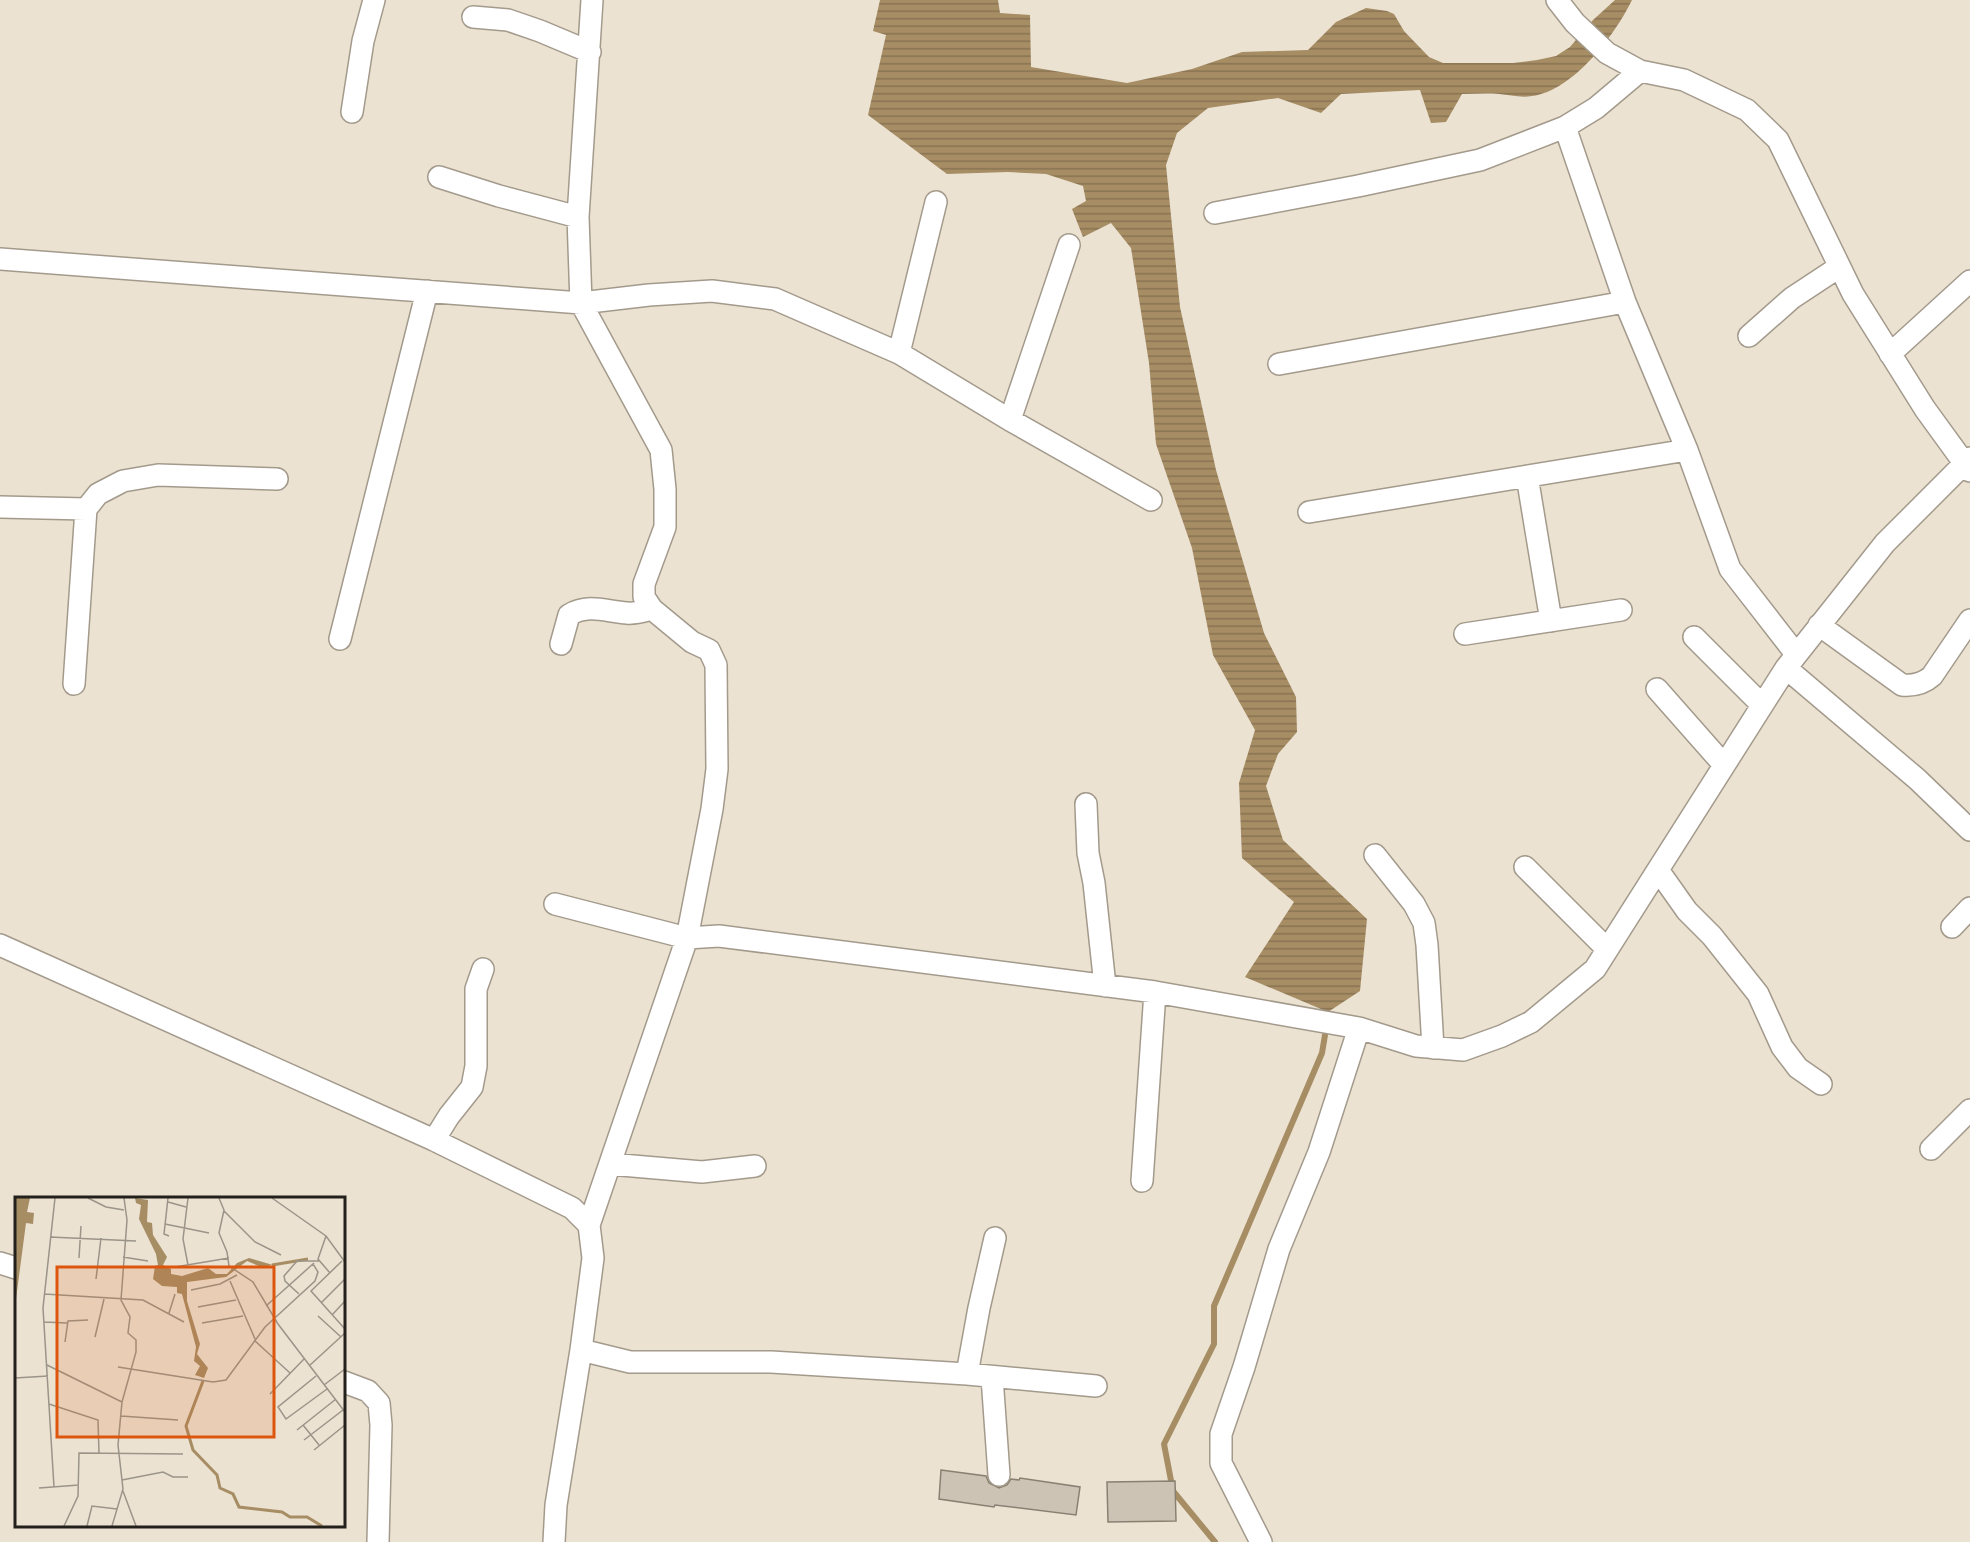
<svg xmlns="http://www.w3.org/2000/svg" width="1970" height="1542" font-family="'Fira Sans Condensed',sans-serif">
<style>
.water{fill:url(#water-rules)}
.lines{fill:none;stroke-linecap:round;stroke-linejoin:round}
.stream{stroke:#a78d64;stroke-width:6}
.building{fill:#cdc3b4;stroke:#898072;stroke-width:1.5}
.minor-casing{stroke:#a39a8c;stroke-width:24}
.minor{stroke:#fff;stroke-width:21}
.inset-river{fill:none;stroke:#a78d64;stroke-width:3}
.inset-road{fill:none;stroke:#9b9488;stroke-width:1.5}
.view{fill:#de560d;fill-opacity:0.15;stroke:#de560d;stroke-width:3}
.inset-edge{fill:none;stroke:#231f1a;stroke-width:3}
</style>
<defs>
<pattern id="water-rules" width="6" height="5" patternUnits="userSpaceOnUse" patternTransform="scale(1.5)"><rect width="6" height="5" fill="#a78d64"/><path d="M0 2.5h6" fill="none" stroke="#887352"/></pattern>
</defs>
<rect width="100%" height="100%" fill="#ebe2d2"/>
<!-- water -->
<path class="water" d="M880,0H998L1000,13L1030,15L1031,67L1127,83L1192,69L1242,52L1308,50L1336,22L1366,8L1387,11L1394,14L1404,31L1429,57L1443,63H1513L1537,60L1556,56L1570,47L1593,20L1615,0H1632C1615,35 1573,91 1532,96C1521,98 1510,95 1499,94C1487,93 1474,94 1462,94L1446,122L1431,123L1420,90L1341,94L1321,113L1278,98L1208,108L1177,133L1166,165L1180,307L1216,470L1264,633L1296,697L1297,732L1278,754L1266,786L1283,840L1367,919L1360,991L1328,1012L1245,977L1294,902L1242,858L1239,783L1255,730L1213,655L1192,548L1156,444L1149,363L1131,248L1111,223L1083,237L1072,209L1086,201L1083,186L1046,174L1008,172L947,174L868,115L886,35L873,31Z"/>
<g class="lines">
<!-- stream -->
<path class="stream" d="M1215,1542L1173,1491L1164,1444L1214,1344V1306L1322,1053L1325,1035"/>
</g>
<!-- building -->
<path class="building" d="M941,1470L986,1476L989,1483L999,1488L1007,1485L1011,1479L1019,1480L1020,1478L1080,1487L1076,1515L995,1505L994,1507L939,1499Z
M1175,1481L1176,1521L1108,1522L1107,1482Z"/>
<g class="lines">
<defs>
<path id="minor" d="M1557,0L1575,23L1607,53L1640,71L1684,80L1747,110L1778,140L1853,294L1925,409L1970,471
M473,17L508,20L540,31L590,52
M352,112L363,41L374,0
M1565,127L1625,302L1687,450L1730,569L1796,654
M439,177L499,196L578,217
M1215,213L1358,186L1480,160L1565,127L1596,108L1640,71
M0,259L581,303L649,295L712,291L775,299L899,353L1010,420L1151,500
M1749,336L1792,298L1839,267
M899,353L936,202
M1890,354L1970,281
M1279,364L1625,302
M1010,420L1069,245
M1527,476L1551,621
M0,507L86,509
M1309,512L1687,450
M1819,625L1902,685C1913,686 1923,684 1932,676L1970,620
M1465,634L1621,610
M1694,637L1762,705
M340,639L427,291
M561,644L569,615C589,603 607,612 627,613C636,614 644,611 652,609
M1786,668L1917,779L1970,830
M74,684L86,509L98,494L123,481L158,475L277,479
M1657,689L1724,765
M1086,804L1088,853L1094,883L1105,986
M1375,855L1414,904L1424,923L1427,945L1433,1048
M1525,867L1607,949
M1658,870L1687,911L1712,936L1758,994L1782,1047L1798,1068L1821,1084
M555,904L687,938L719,936L1155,992L1359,1028L1416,1046L1463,1050L1502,1036L1531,1022L1595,969L1786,668L1885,543L1970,458
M1952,927L1970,908
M0,945L434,1140L572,1208L589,1225L593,1258L581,1350L556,1505L554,1542
M434,1140L449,1116L472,1087L476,1066V989L483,969
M1931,1149L1970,1110
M610,1164L702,1172L755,1166
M1142,1181L1155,992
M589,1225L687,938L712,809L717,769L716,665L709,650L692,642L652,609L644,597V584L665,527V489L661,450L581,303L578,217L592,0
M0,1263L16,1268
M581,1350L630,1362H771L967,1374L1096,1386
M967,1374L979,1308L995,1238
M992,1377L999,1475
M344,1382L368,1391L379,1403L381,1425L378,1542
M1261,1542L1221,1463V1434L1244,1367L1279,1249L1319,1152L1359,1028"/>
</defs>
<!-- minor casing -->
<use href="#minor" class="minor-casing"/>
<!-- minor -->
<use href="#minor" class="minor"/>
</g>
<!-- overview -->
<g transform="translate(15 1197)">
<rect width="330" height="330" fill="#ebe2d2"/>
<path d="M0,1H15L12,15L19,16L18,27L11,26L1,102ZM120,1L133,3L132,25L137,26L138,38L152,60L148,68L156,72V77L167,79L193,71L201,77H212L222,66L234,61L258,68L246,70L232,64L211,80L172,85V104L185,147L182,157L193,171L189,181L180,178L185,169L179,164L181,150L167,97L162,96V90L147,89L138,82L140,69L143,68L141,57L124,22L126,8L121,6Z" fill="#a78d64"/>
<path class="inset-river" d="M257,68L293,62M188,184L171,229L178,253L202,278L205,291L218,297L224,310L267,315L275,320H292L307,329"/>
<path class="inset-road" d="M73,1L91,10L109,13M153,1L149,37L154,39M173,1L168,42L173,68M204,1L209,13L204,36L212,55L214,69L238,85L263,127L330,215M257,1L311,39L330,65M153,5L171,10M209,14L240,45L266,58M150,27L194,36M311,39L303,62L315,76M35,40L121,44M108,60L133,64M64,61L66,29M327,64L296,94L330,132M160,70L214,61M81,82L86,41M215,84L240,142M176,93L205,87L222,78M29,97L128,103L169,125M284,97L270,84L269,79L282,64H304M306,106L330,82M251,109L299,66M183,110L221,103M154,116L160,97M317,118L330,104M303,119L326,140M29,125L52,126M187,126L228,119M80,140L89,102M239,143L275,176M50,145L53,124L73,123M32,168L107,205L103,248L108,292L97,329M294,169L330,136M103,170L198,185L211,183L250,130L300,84L303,75L298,67M301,179L263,210L271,222L312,192M0,181L33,179M309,188L330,172M255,197L289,162M107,205L121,155V143L113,136L115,120L106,103L112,23L109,1M34,207L83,223L84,256M106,219L163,223M288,228L304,248M282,233L321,202M289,243L328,213M299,253L330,228M107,283L148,275L158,280H173M39,290L28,111L40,1M24,291L64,288M108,294L121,329M49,329L63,299L64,256L168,257M72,329L77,309L102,312"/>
<path class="view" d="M42,70H259V240H42Z"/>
<rect width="330" height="330" class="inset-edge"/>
</g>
</svg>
